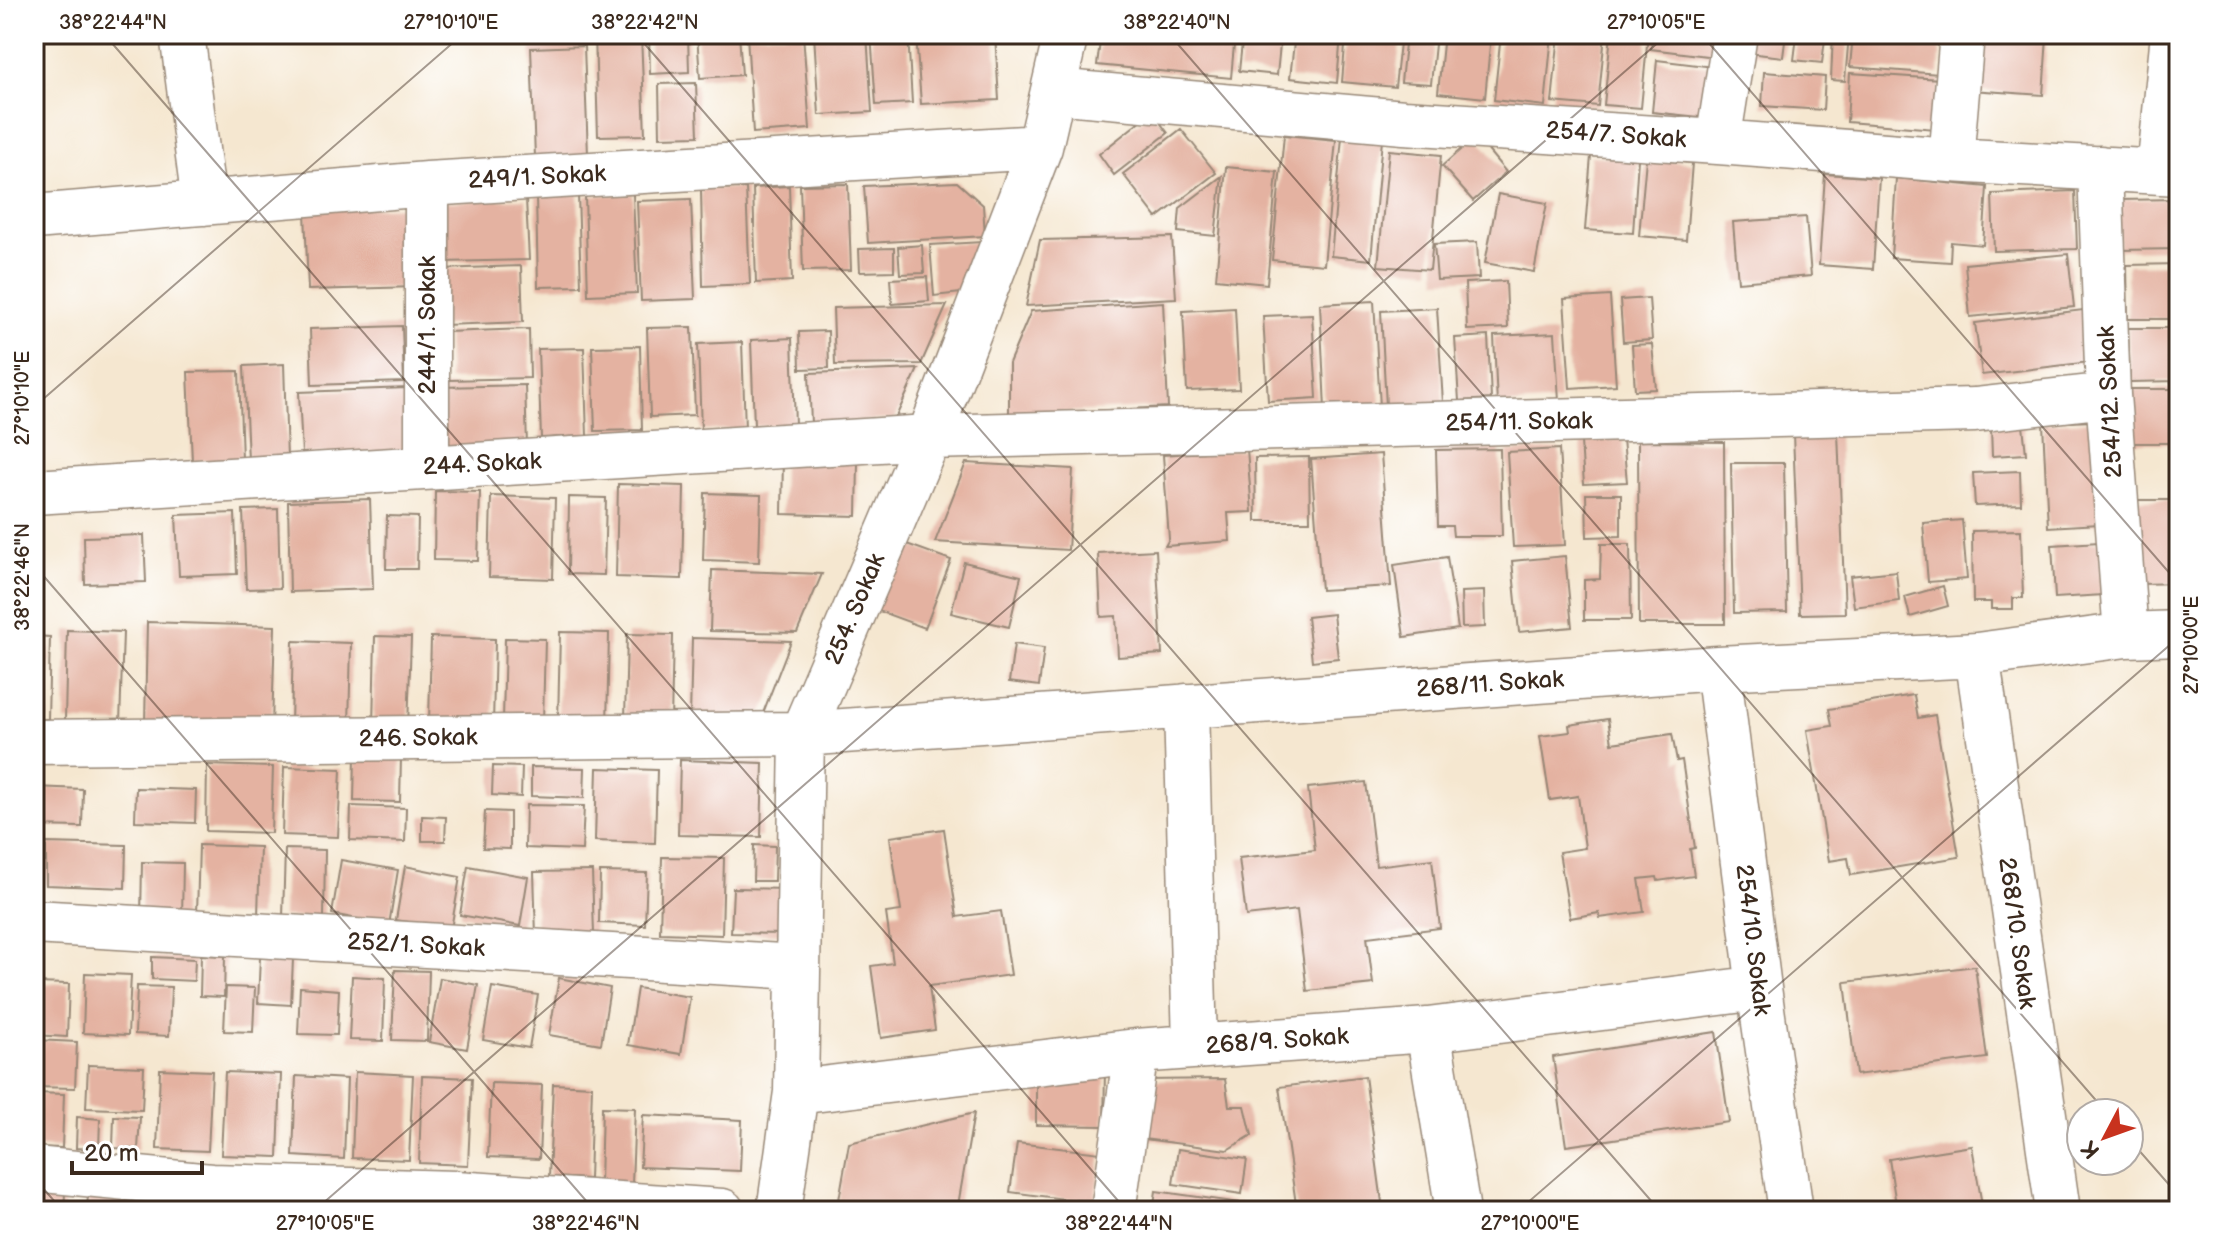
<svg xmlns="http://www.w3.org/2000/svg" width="2213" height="1245" font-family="'Balsamiq Sans',sans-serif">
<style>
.building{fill:#e4b2a1}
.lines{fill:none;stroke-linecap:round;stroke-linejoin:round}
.minor-casing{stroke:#988877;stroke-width:47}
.minor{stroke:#fff;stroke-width:44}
.ticks{fill:none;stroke:#3b2a1e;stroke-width:2;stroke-opacity:0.45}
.labels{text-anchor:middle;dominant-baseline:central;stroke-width:8;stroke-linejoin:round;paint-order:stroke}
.street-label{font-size:24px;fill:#3b2a1e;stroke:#fff}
.neatline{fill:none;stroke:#3b2a1e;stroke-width:3}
.ticks-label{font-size:20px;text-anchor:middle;fill:#3b2a1e}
</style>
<rect width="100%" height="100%" fill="#fff"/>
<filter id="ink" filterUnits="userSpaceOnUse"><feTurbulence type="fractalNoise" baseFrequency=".0125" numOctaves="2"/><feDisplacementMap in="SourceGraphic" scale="16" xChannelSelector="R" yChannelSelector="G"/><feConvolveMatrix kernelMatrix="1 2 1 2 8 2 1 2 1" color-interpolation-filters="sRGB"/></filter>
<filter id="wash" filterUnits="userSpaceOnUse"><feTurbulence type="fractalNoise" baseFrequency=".006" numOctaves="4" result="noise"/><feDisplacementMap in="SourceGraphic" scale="32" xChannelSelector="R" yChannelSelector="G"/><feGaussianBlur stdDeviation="1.8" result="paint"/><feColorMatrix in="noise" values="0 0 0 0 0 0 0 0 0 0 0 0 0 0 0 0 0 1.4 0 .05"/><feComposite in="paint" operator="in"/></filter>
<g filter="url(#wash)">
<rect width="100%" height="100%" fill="#f5e7d0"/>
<g id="blocks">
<!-- building -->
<path class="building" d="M595,34H641L645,135L598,136Z
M649,34H688L689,72L650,74Z
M697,34H739L742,75L700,78Z
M747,34H803L810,129L753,133Z
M814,34H867L872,112L819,115Z
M871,34H908L912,103L876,105Z
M995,34L999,100L921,104L916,35Z
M1101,34H1235L1231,78L1097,65Z
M1243,34H1281L1277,75L1239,71Z
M1295,34H1341L1337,83L1290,78Z
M1346,34H1401L1395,87L1342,82Z
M1406,34H1436L1431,84L1401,82Z
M1444,34H1491L1485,98L1438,93Z
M1501,34H1552L1545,106L1494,100Z
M1559,34H1605L1598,106L1552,102Z
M1611,34H1648L1641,108L1604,105Z
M1652,34H1718L1715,57L1651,49Z
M1750,34H1786L1783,57L1748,53Z
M1833,34H1849L1845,81L1831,80Z
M1853,34H1941L1939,74L1850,67Z
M1974,34L2047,37L2043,95L1971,90Z
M1797,36L1825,39L1822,63L1794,60Z
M584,46L588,155L535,157L531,48Z
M1657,60L1714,67L1709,118L1652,112Z
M1764,72L1825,77L1823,110L1762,106Z
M1850,73L1940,79L1936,129L1847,122Z
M696,83L698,136L660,137L659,84Z
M1152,112L1168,133L1114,175L1099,154Z
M1181,129L1216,173L1157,218L1123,174Z
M1284,135L1336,140L1324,265L1272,260Z
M1476,136L1506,172L1473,201L1442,166Z
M1342,137L1382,140L1371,260L1331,256Z
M1389,150L1441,155L1430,270L1378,266Z
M1591,156L1638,159L1633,233L1585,230Z
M1646,159L1692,163L1686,240L1639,236Z
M1226,167L1277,172L1267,284L1216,279Z
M1825,174L1879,178L1873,269L1819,265Z
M1222,176L1215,236L1178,232L1180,208Z
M1896,178L1987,187L1983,245L1951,242L1950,262L1891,258Z
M957,182L983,205L985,236L868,243L864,186Z
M848,184L851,270L803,271L800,185Z
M789,186L792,281L756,283L753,188Z
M746,188L750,284L703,286L701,189Z
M2075,191L2077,249L1994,251L1992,194Z
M578,194L581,286L538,287L536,196Z
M633,194L637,293L588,295L585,196Z
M1498,194L1547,203L1534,272L1485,263Z
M526,199L529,260L442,262L440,202Z
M691,199L695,299L641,301L637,201Z
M2179,199V249L2119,250L2118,200Z
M413,207L416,287L308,290L305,210Z
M1806,217L1811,276L1738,282L1733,222Z
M1172,237L1176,298L1026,306L1040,240Z
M982,242L970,292L934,296L930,245Z
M1477,242L1479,278L1437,280L1434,244Z
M922,245L924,273L900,274L898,247Z
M894,248V271L860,272L859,249Z
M2068,254L2074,307L1970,317L1965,264Z
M2179,264V319H2128L2127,265Z
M521,266L523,322L444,325L442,269Z
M927,277L929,301L892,304L890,279Z
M1506,281L1508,328L1467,330L1465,283Z
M1610,296L1616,385L1570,388L1564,299Z
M1649,298L1652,340L1623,342L1620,300Z
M1374,301L1380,407L1325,409L1320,304Z
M1163,302L1168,407L1009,415V363L1031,311Z
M947,305L921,364L835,365L833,308Z
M1235,308L1239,389L1187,391L1183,311Z
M1437,308L1443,403L1386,406L1381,311Z
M2083,310L2090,362L1982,375L1975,323Z
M1312,314L1317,398L1268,401L1263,316Z
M402,326L404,382L312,385L310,329Z
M692,327L695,415L650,417L647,328Z
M2128,328H2179V381L2130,382Z
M529,329L530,378L449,380L447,332Z
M828,331L829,368L800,369L799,332Z
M1555,333L1559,401L1497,405L1494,336Z
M1488,336L1491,399L1459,401L1455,338Z
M792,338L795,425L754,426L751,340Z
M742,342L745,429L701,430L698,344Z
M1652,344L1656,389L1635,390L1632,345Z
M640,346L642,430L595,431L592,347Z
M584,348L587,436L541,438L538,349Z
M284,364L287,459L248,460L244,366Z
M918,369L895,419L811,424L809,373Z
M239,371L242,460L192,461L188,372Z
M525,385L527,445L441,448L439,387Z
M407,388L409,451L302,454L299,392Z
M2130,389H2179V443H2131Z
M2094,421L2099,524L2048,527L2043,423Z
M2023,425L2026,454L1992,456L1991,427Z
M1838,432L1845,613L1800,614L1793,433Z
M1623,439L1627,482L1584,484L1581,442Z
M1638,441L1724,442L1725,624H1639Z
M1247,449L1252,512L1228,513L1230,541L1165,546L1169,539L1163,455Z
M1500,449L1502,536H1453L1452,526H1438L1436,450Z
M1559,449L1565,545L1513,547L1507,452Z
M1381,454L1391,586L1321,590L1311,459Z
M1309,457L1310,521H1256L1255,458Z
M783,458L858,461L857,516L782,514Z
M966,463L1073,469L1068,550L935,542Z
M1731,463H1784L1787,612L1734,613Z
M2020,471L2021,504L1975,506L1973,473Z
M618,484L684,486L682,579L616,577Z
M435,491L480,492L478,561L434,560Z
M705,493L761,495L759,562L703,560Z
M1586,494H1621V536L1587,537Z
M491,496L555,498L553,579L489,577Z
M569,497L606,498L604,575L568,574Z
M370,499L373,589L290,592L288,502Z
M2138,500H2179V583L2140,584Z
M278,509L280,588L246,589L243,510Z
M235,513L237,574L179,576L176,515Z
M387,516L418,517L417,569H386Z
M1962,520L1967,579L1928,582L1923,523Z
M2021,530L2023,598H2013V609H1991V602H1973L1972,531Z
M144,535L146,582L85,584L84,537Z
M893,539L951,560L925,628L868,607Z
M2099,542L2103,595L2055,598L2052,545Z
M1601,544H1630L1631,620H1584V580L1600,579Z
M1156,550L1162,654L1118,657L1116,616L1101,617L1098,553Z
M1565,556L1572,627L1519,632L1512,561Z
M1447,557L1458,629L1404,637L1394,565Z
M964,562L1021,576L1009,627L951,613Z
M712,570L822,574L797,633L710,631Z
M1896,571L1899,601L1854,607L1850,576Z
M1943,586L1948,606L1910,617L1905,597Z
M1484,591L1485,627L1462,628L1461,592Z
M1333,614L1338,658L1312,661L1307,617Z
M147,622L275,626L272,727L145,724Z
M67,630L123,632L120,724L65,721Z
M560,632L609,633L607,726L558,724Z
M627,634L673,635L671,722L625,720Z
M34,636L50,637L48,719H34Z
M375,636L411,637L408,728L373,727Z
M431,637L495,639L493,725L429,723Z
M505,638L545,639L543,722L503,721Z
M692,638L791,641L763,713L690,718Z
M293,641L351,643L349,726L291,725Z
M1014,644L1044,648L1039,686L1009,682Z
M1914,695L1918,718L1935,715L1959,857L1851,875L1848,858L1829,861L1807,730L1832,726L1829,709Z
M1608,719L1612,743L1672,734L1677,761L1682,760L1695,848L1690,849L1694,876L1658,881L1657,877L1639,879L1644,912L1600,918L1599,913L1570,918L1559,852L1585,848L1578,796L1550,800L1540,736L1570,732L1569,725Z
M355,756L401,757L400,802L354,801Z
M680,760L763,763L761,837L678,835Z
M207,765L273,767L271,833L206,831Z
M493,766L522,767L521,797L492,795Z
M284,767L341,769L338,837L282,835Z
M531,767L585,768L584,798L531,796Z
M597,768L657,770L655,843L595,841Z
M1366,782L1376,866L1432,859L1440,928L1367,937L1373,984L1307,991L1297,910L1246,916L1239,858L1315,850L1308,788Z
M34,787L83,789L82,827L34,826Z
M136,788L196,790L195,823L135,821Z
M526,805L584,806L582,850L525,848Z
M351,806L406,808L405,842L350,840Z
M485,811L510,812V849L483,848Z
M422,816L446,817L445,841H422Z
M944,829L957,917L1001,911L1011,975L929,986L935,1030L881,1038L871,966L893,963L886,913L901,911L890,837Z
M46,843L126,845L125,888L46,885Z
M199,845L260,847L258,916L197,914Z
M754,845L775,846L774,881H753Z
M285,849L325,850L324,918L283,917Z
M662,857L724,858L722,935L660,933Z
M341,860L398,870L389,925L332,914Z
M142,862L183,863L182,919L141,918Z
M405,866L460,877L451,929L396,920Z
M468,866L528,877L520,926L460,915Z
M592,871L594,934L536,936L534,872Z
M600,872L647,873L645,925L599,923Z
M733,888L787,889L786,934L731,933Z
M201,955L225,956L224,997L200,996Z
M152,957L195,959L194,981L152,979Z
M260,957L293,959L291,1005L258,1003Z
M1975,966L1987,1058L1856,1075L1845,982Z
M395,970L429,971L427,1041L392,1040Z
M85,973L131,975L128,1035L83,1033Z
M352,976L385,978L383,1041L349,1040Z
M440,978L478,985L467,1049L429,1042Z
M559,978L610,988L601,1044L549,1035Z
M34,983L69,984L67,1037L34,1035Z
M137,986L171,987L169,1036L135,1034Z
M226,987L255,988L253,1032L224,1031Z
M300,987L339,990L337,1035L298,1034Z
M492,987L538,995L529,1048L483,1040Z
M637,988L690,997L681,1054L628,1045Z
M1716,1032L1729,1122L1566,1146L1553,1057Z
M35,1040L77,1042L75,1088L34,1087Z
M88,1065L144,1067L142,1110L86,1108Z
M1036,1068H1105L1104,1126L1036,1125Z
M160,1069L212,1071L208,1151L157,1149Z
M225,1072L281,1074L278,1157L221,1155Z
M355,1072L413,1075L409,1160L352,1158Z
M296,1076L347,1079L344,1159L293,1156Z
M422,1076L472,1078L468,1165L419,1163Z
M1365,1076L1383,1210L1297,1211L1279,1087Z
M1225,1079L1229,1106H1245L1252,1135L1227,1150L1136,1138L1144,1080Z
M491,1083L542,1085L539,1159L488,1157Z
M553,1084L592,1086L589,1179L549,1177Z
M34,1093L64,1094L62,1148L34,1147Z
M602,1107L635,1108L632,1184L600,1183Z
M974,1113L957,1211H837L849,1143Z
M643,1115L742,1120L740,1171L640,1167Z
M114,1116L140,1117L138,1149L113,1148Z
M77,1117L100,1119L99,1149L76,1148Z
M1017,1143L1101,1153L1095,1203L1010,1192Z
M1972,1146L1983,1211H1897L1889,1159Z
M1178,1149L1247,1159L1242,1194L1173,1184Z
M1156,1191L1241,1203L1240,1211H1153Z
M34,1192L65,1193L64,1211H34Z
M88,1193L138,1195V1211H87Z
M150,1198L190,1199L189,1211H150Z"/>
</g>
</g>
<g filter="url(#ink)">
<use href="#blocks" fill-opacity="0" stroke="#988877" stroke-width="2"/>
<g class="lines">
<defs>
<path id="minor" d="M182,34L204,203
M1053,91L1404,122L1718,142L1951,160L2179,173
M1718,142L1735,34
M1951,160L1962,34
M2100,168L2108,395L2126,635
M2159,171L2173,34
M427,184V467
M34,217L427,184L1040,147
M34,492L929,437L1975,410L2108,395
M1977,655L2058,1211
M1718,668L1759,988L1791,1211
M1186,706L1195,1046
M34,742L802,734L1718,668L1977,655L2126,635L2179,633
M34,922L798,967
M1428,1030L1458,1211
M796,1092L1136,1051L1428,1030L1759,988
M34,1169L211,1186L456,1193L722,1211
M779,1211L796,1092L802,734L929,437L1040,147L1066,34
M1113,1211L1136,1051"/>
</defs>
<!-- minor casing -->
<use href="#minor" class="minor-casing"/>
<!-- minor -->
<use href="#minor" class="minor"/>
</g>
</g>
<!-- ticks -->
<path class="ticks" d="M104,34L1127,1211M636,34L1660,1211M1169,34L2107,1113M1701,34L2179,584M34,407L463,34M34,565L595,1211M2129,1139L2179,1196M34,1178L63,1211M314,1211L1668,34M1518,1211L2179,637"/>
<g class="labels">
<!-- street labels -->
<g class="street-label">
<text transform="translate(1616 135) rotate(4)">254/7. Sokak</text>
<text transform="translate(537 177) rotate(-3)">249/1. Sokak</text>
<text transform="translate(427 325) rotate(-90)">244/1. Sokak</text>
<text transform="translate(2110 402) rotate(-93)">254/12. Sokak</text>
<text transform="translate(1519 422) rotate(-1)">254/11. Sokak</text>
<text transform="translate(482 464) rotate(-3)">244. Sokak</text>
<text transform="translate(855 609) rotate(-67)">254. Sokak</text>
<text transform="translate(1490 684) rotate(-4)">268/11. Sokak</text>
<text transform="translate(418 738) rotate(-1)">246. Sokak</text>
<text transform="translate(2017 933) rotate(82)">268/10. Sokak</text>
<text transform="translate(1753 940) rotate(83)">254/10. Sokak</text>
<text transform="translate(416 945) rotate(3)">252/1. Sokak</text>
<text transform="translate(1277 1041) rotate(-4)">268/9. Sokak</text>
</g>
</g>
<!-- margin -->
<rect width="2213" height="1245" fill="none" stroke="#fff" stroke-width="88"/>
<!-- north arrow -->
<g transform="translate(2105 1137) rotate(229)"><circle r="38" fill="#ffffff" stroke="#b1aaa5" stroke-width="2"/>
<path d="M0-6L14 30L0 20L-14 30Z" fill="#c8321e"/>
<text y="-12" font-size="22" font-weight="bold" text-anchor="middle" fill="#3b2a1e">K</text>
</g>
<!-- scale -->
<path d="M72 1161v12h130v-12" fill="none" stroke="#3b2a1e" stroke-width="4"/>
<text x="84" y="1161" font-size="24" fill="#3b2a1e" stroke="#ffffff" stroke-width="6" paint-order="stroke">20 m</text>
<rect x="44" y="44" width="2125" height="1157" class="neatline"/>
<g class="ticks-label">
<text x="113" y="29">38°22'44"N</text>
<text x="451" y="29">27°10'10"E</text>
<text x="645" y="29">38°22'42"N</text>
<text x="1177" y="29">38°22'40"N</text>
<text x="1656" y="29">27°10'05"E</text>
<text transform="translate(22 398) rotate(-90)" y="7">27°10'10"E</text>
<text transform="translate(22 577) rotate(-90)" y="7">38°22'46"N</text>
<text transform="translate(2191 645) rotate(-90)" y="7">27°10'00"E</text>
<text x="325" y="1230">27°10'05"E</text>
<text x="586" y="1230">38°22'46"N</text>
<text x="1119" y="1230">38°22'44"N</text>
<text x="1530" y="1230">27°10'00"E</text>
</g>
</svg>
